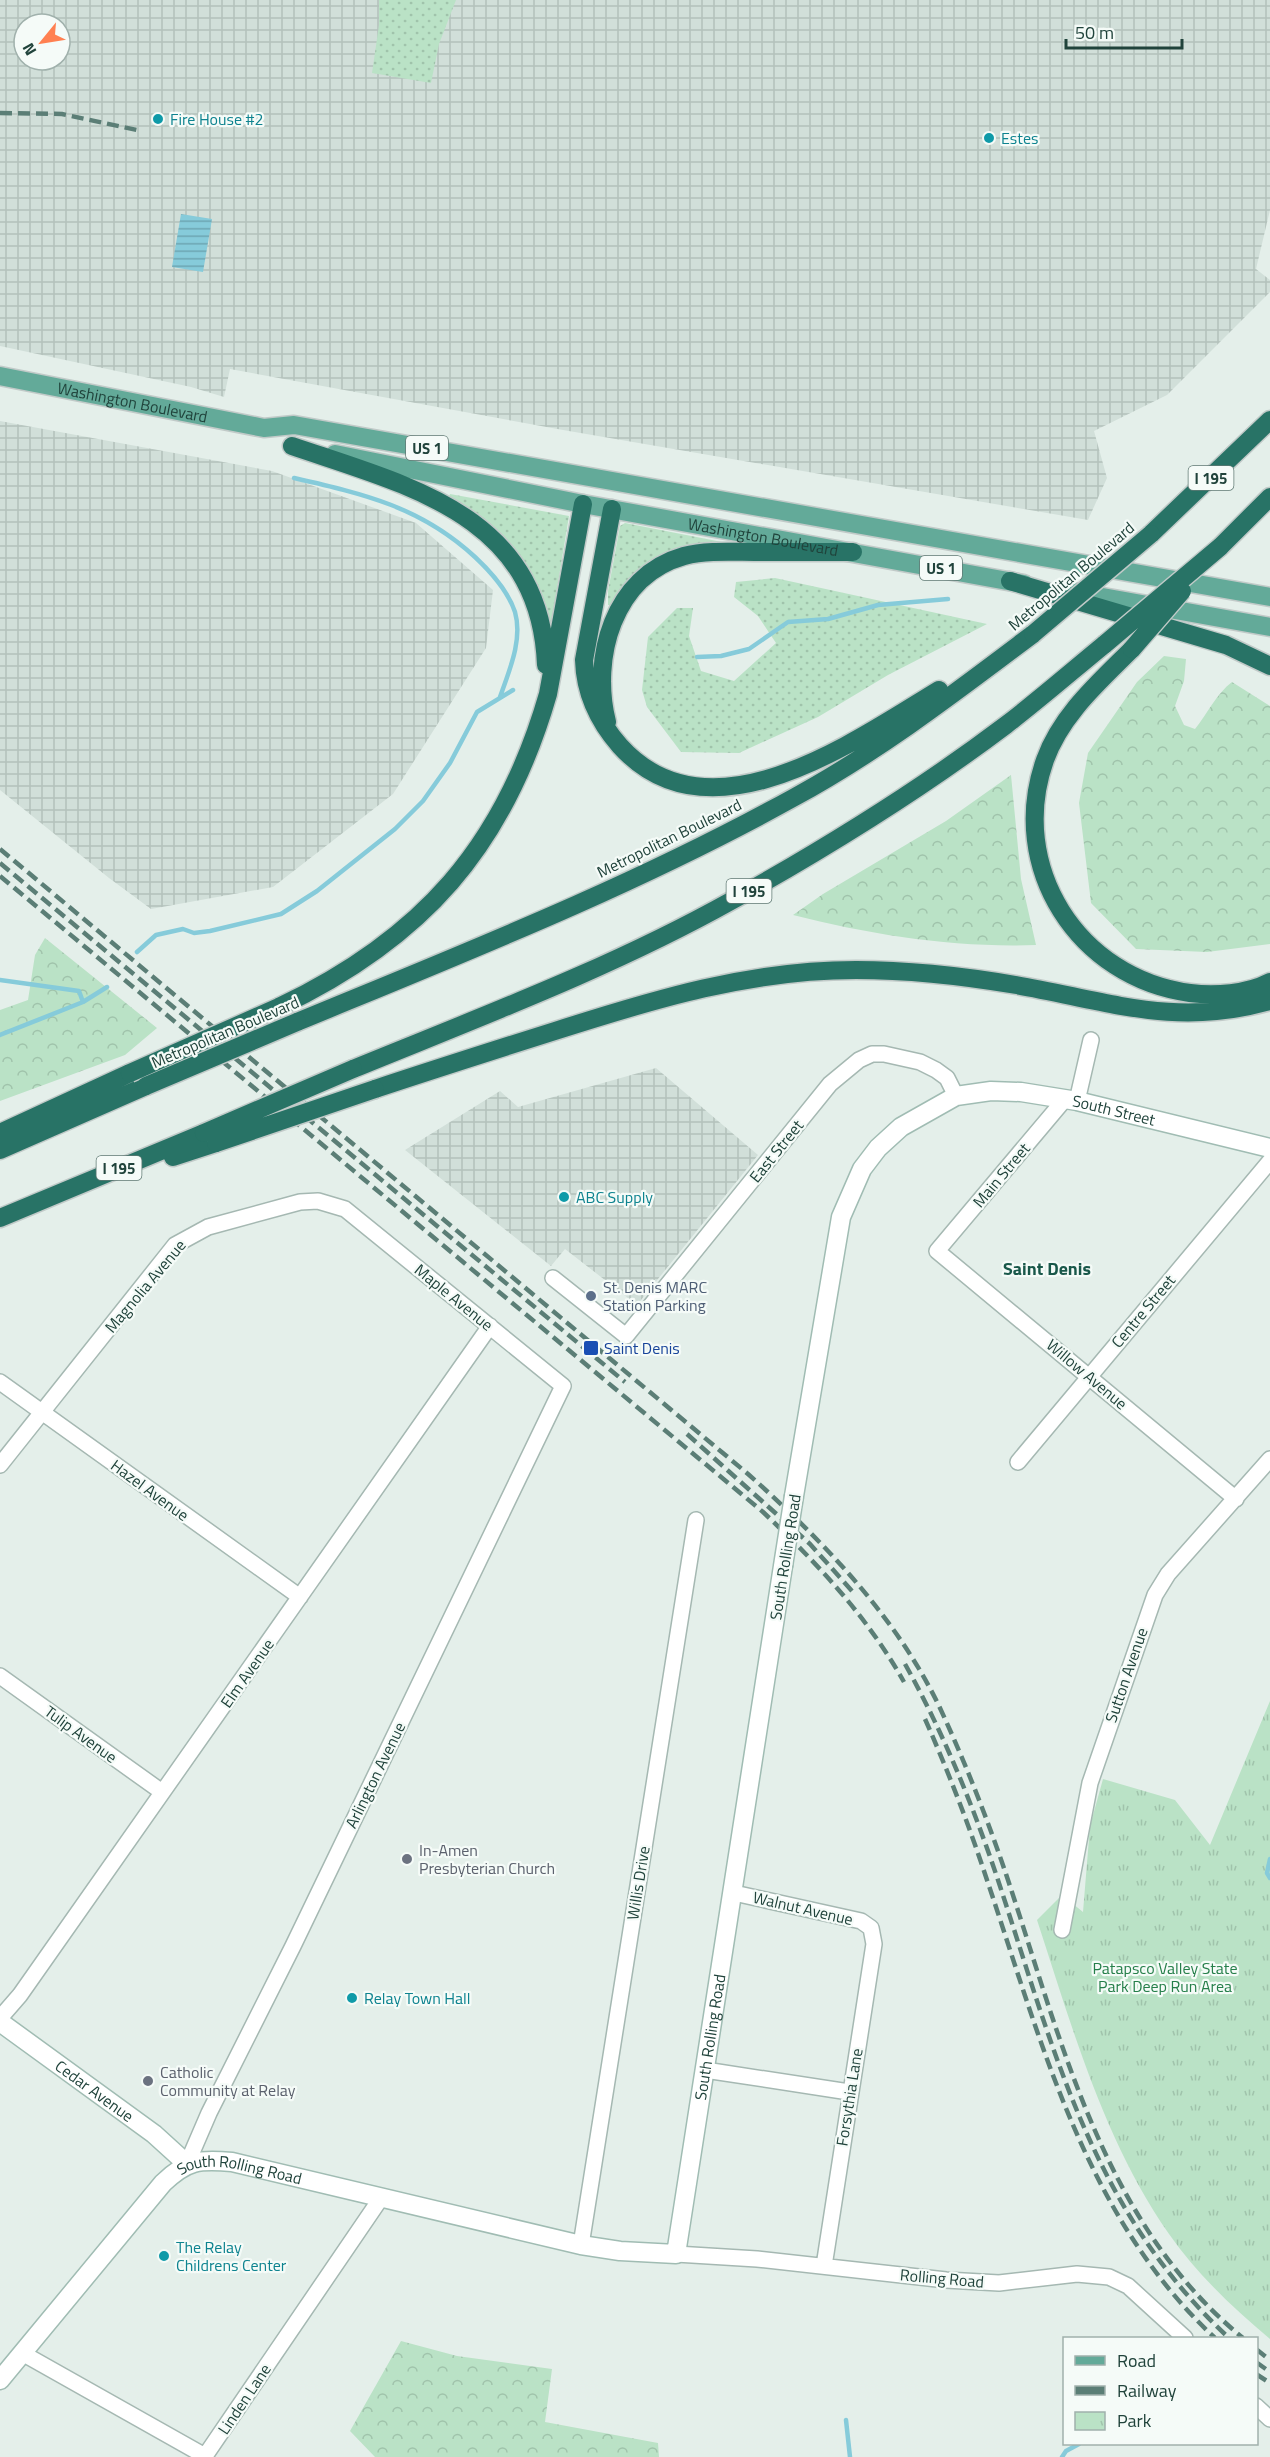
<svg xmlns="http://www.w3.org/2000/svg" width="1270" height="2457" font-family="'Titillium Web',sans-serif">
<style>
.industrial{fill:url(#industrial-grid);fill-rule:evenodd}
.grass{fill:url(#grass-dots)}
.forest{fill:url(#forest-crowns)}
.park{fill:url(#park-tufts)}
.water{fill:url(#water-rules)}
.lines{fill:none;stroke-linecap:round;stroke-linejoin:round}
.stream{stroke:#86cbda;stroke-width:4.5}
.street-casing{stroke:#a5b8b2;stroke-width:18}
.secondary-casing{stroke:#a0bcb3;stroke-width:21}
.primary-casing{stroke:#c1cac8;stroke-width:21}
.highway-casing{stroke:#c1cac8;stroke-width:21}
.street{stroke:#fff;stroke-width:15}
.secondary{stroke:#fff;stroke-width:18}
.primary{stroke:#63aa99;stroke-width:18}
.highway{stroke:#287366;stroke-width:18}
.rail{stroke:#5b7e76;stroke-width:4.5;stroke-dasharray:12 6;stroke-linecap:butt}
.secondary-bridge-casing{stroke:#a0bcb3;stroke-width:21;stroke-linecap:butt}
.highway-bridge-casing{stroke:#c1cac8;stroke-width:21;stroke-linecap:butt}
.secondary-bridge{stroke:#fff;stroke-width:18}
.highway-bridge{stroke:#287366;stroke-width:18}
.culture-dot{fill:#0f9aa8;stroke:#f5fbf8;stroke-width:2}
.service-dot{fill:#5c6f8a;stroke:#f5fbf8;stroke-width:2}
.transit-dot{fill:#1a4fb4;stroke:#f5fbf8;stroke-width:2}
.worship-dot{fill:#6b7280;stroke:#f5fbf8;stroke-width:2}
.labels{text-anchor:middle;dominant-baseline:central;stroke-width:4.5;stroke-linejoin:round;paint-order:stroke}
.shield{fill:#f5fbf8;stroke:#607a74;stroke-width:1.5}
.shield-label{font-size:15px;font-weight:bold;fill:#20433b}
.culture-label{font-size:16px;fill:#0d838f;stroke:#f5fbf8;text-anchor:start}
.street-label{font-size:16px;fill:#20433b;stroke:#f5fbf8}
.service-label{font-size:16px;fill:#4e5e75;stroke:#f5fbf8;text-anchor:start}
.transit-label{font-size:16px;fill:#164399;stroke:#f5fbf8;text-anchor:start}
.worship-label{font-size:16px;fill:#5b616d;stroke:#f5fbf8;text-anchor:start}
.park-label{font-size:16px;fill:#257f4a;stroke:#f5fbf8}
.neighbourhood-label{font-size:18px;font-weight:bold;fill:#19584a;stroke:#f5fbf8}
</style>
<defs>
<pattern id="industrial-grid" width="8" height="8" patternUnits="userSpaceOnUse" patternTransform="scale(1.5)"><rect width="8" height="8" fill="#d1dfd9"/><path d="M0 4h8M4 0v8" fill="none" stroke="#b3c1bb"/></pattern>
<pattern id="grass-dots" width="8" height="8" patternUnits="userSpaceOnUse" patternTransform="scale(1.5)"><rect width="8" height="8" fill="#bae2c6"/><path d="M2 2h.1M6 6h.1" fill="none" stroke="#a0c3ab" stroke-width="1.8" stroke-linecap="round"/></pattern>
<pattern id="forest-crowns" width="20" height="18" patternUnits="userSpaceOnUse" patternTransform="scale(1.5)"><rect width="20" height="18" fill="#bae2c6"/><path d="M2 6a3 3 0 1 1 6 0M12 15a3 3 0 1 1 6 0" fill="none" stroke="#a0c3ab"/></pattern>
<pattern id="park-tufts" width="24" height="20" patternUnits="userSpaceOnUse" patternTransform="scale(1.5)"><rect width="24" height="20" fill="#bae2c6"/><path d="M3 7l-1-3M5 7V3M7 7l1-3M15 17l-1-3M17 17v-4M19 17l1-3" fill="none" stroke="#a0c3ab"/></pattern>
<pattern id="water-rules" width="6" height="5" patternUnits="userSpaceOnUse" patternTransform="scale(1.5)"><rect width="6" height="5" fill="#86cbda"/><path d="M0 2.5h6" fill="none" stroke="#6da6b2"/></pattern>
</defs>
<rect width="100%" height="100%" fill="#e4efea"/>
<!-- industrial -->
<path class="industrial" d="M0,0H1270V210L1256,269L1270,280V292L1167,395L1094,431L1107,478L1088,520L563,430L230,369L224,397L191,387L0,346ZM24,24H60V60H24Z
M0,421L272,471L416,523L493,590L486,648L393,794L273,887L151,909L109,878L0,790Z
M656,1068L758,1155L637,1305L565,1249L551,1266L405,1150L500,1091L518,1107Z"/>
<!-- grass -->
<path class="grass" d="M379,0H456L439,44L431,83L372,73L379,25Z
M450,494L569,516L551,625C543,613 541,595 534,582C515,544 484,519 449,497Z
M625,523L722,542L705,544L627,586L611,605H608V591L620,526Z
M775,578L987,624L888,675L818,717L739,753L681,752L647,707L642,690L648,637L677,608H693L689,636L701,671L734,681L776,643L758,616L734,597L736,582Z"/>
<!-- forest -->
<path class="forest" d="M1164,656L1186,659L1184,681L1175,706L1184,725L1195,729C1207,714 1217,693 1232,682L1270,706V944L1207,952L1136,949L1091,903L1079,803L1088,753L1137,682Z
M1011,775L1021,879L1036,945C955,948 872,935 793,915L823,894L946,821Z
M45,938L157,1028L125,1055L0,1101V1010L28,1000L35,955Z
M401,2341L457,2356L552,2369L545,2422L658,2443L659,2457H375L350,2431Z"/>
<!-- park -->
<path class="park" d="M1270,1701V2339C1233,2308 1197,2274 1169,2234C1104,2141 1072,2027 1037,1920L1062,1895L1083,1912L1090,1826L1103,1779L1175,1800L1210,1845Z"/>
<!-- water -->
<path class="water" d="M181,214L212,219L203,272L172,267Z"/>
<g class="lines">
<!-- stream -->
<path class="stream" d="M294,478C364,494 421,507 475,557C491,572 508,591 515,612C523,640 509,671 500,697
M697,657L721,656L749,649L788,622L828,619L878,605L948,599
M137,952L156,935L183,929L194,933L210,931L281,914L317,891L395,829L423,801L450,763L477,712L513,690
M0,980L79,991L83,1002
M0,1035L83,1002L107,987
M1270,1859L1267,1873L1270,1878
M846,2420L850,2457
M1062,2457L1066,2451L1079,2444"/>
<defs>
<path id="street" d="M1065,1099L937,1251L1236,1499
M1077,1101L1091,1040
M553,1278L626,1336L830,1084L859,1060L872,1054H884L920,1062L936,1070L947,1078L956,1096
M0,1382L300,1597
M1018,1462L1270,1161
M0,1465L175,1245L208,1227L300,1202L318,1201L345,1209L563,1386L293,1946L209,2113L187,2164
M0,1676L162,1792
M734,1893L861,1921L871,1928L874,1944L824,2266
M1062,1930L1090,1783L1155,1595L1168,1574L1270,1459
M0,2018L20,1995L490,1326
M705,2070L849,2092
M581,2245L696,1520
M676,2254L757,2259L946,2280L999,2283L1077,2274L1109,2277L1128,2286L1185,2338
M22,2353L205,2456L381,2198
M1256,2406L1270,2419"/>
<g id="secondary">
<path id="s1" d="M794,1496L841,1217L862,1169L878,1148L901,1127L956,1096L991,1091L1021,1092L1077,1101L1270,1148"/>
<path id="s2" d="M0,2022L154,2134L187,2164"/>
<path id="s3" d="M0,2380L163,2183C187,2160 199,2159 232,2162L581,2245L620,2251L676,2254L783,1566"/>
</g>
<g id="primary">
<path id="s4" d="M0,376L264,428L294,425L1270,597"/>
<path id="s5" d="M335,454L583,504L1024,584"/>
<path d="M1069,591L1270,627"/>
</g>
<path id="highway" d="M292,446C409,486 540,515 546,665
M612,509L584,660C585,694 598,721 620,746C709,845 853,742 939,690
M1151,534L1270,420
M1220,547L1270,497
M1010,581L1226,645L1270,666
M1132,649C1099,682 1061,715 1045,760C1007,867 1078,978 1190,993C1215,996 1247,994 1270,982
M607,722C591,658 613,576 684,556C707,550 733,552 757,552C789,552 821,552 853,552
M279,1007C422,939 504,847 548,694L583,504
M297,1022C464,953 634,886 793,798C878,752 956,692 1033,634
M353,1069C480,1017 611,968 731,901C826,848 920,790 1006,725C1040,699 1072,671 1105,644
M375,1089C435,1069 495,1050 555,1031C655,999 750,970 856,970C910,970 963,976 1016,985C1108,1001 1175,1028 1270,1001
M0,1133L130,1073
M0,1150L146,1086
M173,1157L216,1143
M0,1218L204,1133"/>
</defs>
<!-- street casing -->
<use href="#street" class="street-casing"/>
<!-- secondary casing -->
<use href="#secondary" class="secondary-casing"/>
<!-- primary casing -->
<use href="#primary" class="primary-casing"/>
<!-- highway casing -->
<use href="#highway" class="highway-casing"/>
<!-- street -->
<use href="#street" class="street"/>
<!-- secondary -->
<use href="#secondary" class="secondary"/>
<!-- primary -->
<use href="#primary" class="primary"/>
<!-- highway -->
<use href="#highway" class="highway"/>
<!-- rail -->
<path class="rail" d="M0,113L62,114L137,130
M0,849L748,1474C823,1541 896,1616 940,1708C965,1762 987,1818 1006,1874C1061,2038 1102,2223 1243,2338
M0,863L625,1382
M0,876L763,1512C817,1563 867,1616 904,1682
M687,1434L810,1544L852,1591
M905,1664C943,1732 972,1803 997,1877C1054,2049 1091,2210 1229,2338
M925,1719C948,1771 969,1825 987,1880C1042,2043 1085,2217 1215,2338
M1256,2349L1270,2360
M1256,2362L1270,2372
M1256,2374L1270,2383"/>
<defs>
<path id="secondary-bridge" d="M783,1566L794,1496"/>
<path id="highway-bridge" d="M1033,634L1151,534
M1105,644L1220,547
M1132,649L1182,591
M130,1073L279,1007
M146,1086L297,1022
M204,1133L353,1069
M216,1143L375,1089"/>
</defs>
<!-- secondary-bridge casing -->
<use href="#secondary-bridge" class="secondary-bridge-casing"/>
<!-- highway-bridge casing -->
<use href="#highway-bridge" class="highway-bridge-casing"/>
<!-- secondary-bridge -->
<use href="#secondary-bridge" class="secondary-bridge"/>
<!-- highway-bridge -->
<use href="#highway-bridge" class="highway-bridge"/>
</g>
<!-- markers -->
<g class="culture-dot">
<circle cx="158" cy="119" r="6"/>
<circle cx="989" cy="138" r="6"/>
<circle cx="564" cy="1197" r="6"/>
<circle cx="352" cy="1998" r="6"/>
<circle cx="164" cy="2256" r="6"/>
</g>
<circle class="service-dot" cx="591" cy="1296" r="6"/>
<rect class="transit-dot" x="583" y="1340" width="16" height="16" rx="3"/>
<g class="worship-dot">
<circle cx="407" cy="1859" r="6"/>
<circle cx="148" cy="2081" r="6"/>
</g>
<g class="labels">
<!-- shield labels -->
<g class="shield">
<rect x="406" y="436" width="42" height="24" rx="4.5"/>
<rect x="1188.5" y="466" width="45" height="24" rx="4.5"/>
<rect x="920" y="556" width="42" height="24" rx="4.5"/>
<rect x="726.5" y="879" width="45" height="24" rx="4.5"/>
<rect x="96.5" y="1156" width="45" height="24" rx="4.5"/>
</g>
<g class="shield-label">
<text x="427" y="448">US 1</text>
<text x="1211" y="478">I 195</text>
<text x="941" y="568">US 1</text>
<text x="749" y="891">I 195</text>
<text x="119" y="1168">I 195</text>
</g>
<!-- culture labels -->
<g class="culture-label">
<text x="170" y="119">Fire House #2</text>
<text x="1001" y="138">Estes</text>
<text x="576" y="1197">ABC Supply</text>
<text x="364" y="1998">Relay Town Hall</text>
<text x="176" y="2247">The Relay<tspan x="176" dy="18">Childrens Center</tspan></text>
</g>
<!-- street labels -->
<g class="street-label">
<text stroke="none"><textPath href="#s4" startOffset="135">Washington Boulevard</textPath></text>
<text stroke="none"><textPath href="#s5" startOffset="436">Washington Boulevard</textPath></text>
<text transform="translate(1071 576) rotate(-40)">Metropolitan Boulevard</text>
<text transform="translate(669 838) rotate(-26)">Metropolitan Boulevard</text>
<text transform="translate(225 1032) rotate(-23)">Metropolitan Boulevard</text>
<text stroke="none"><textPath href="#s1" startOffset="616">South Street</textPath></text>
<text transform="translate(776 1151) rotate(-51)">East Street</text>
<text transform="translate(1001 1175) rotate(-50)">Main Street</text>
<text transform="translate(145 1286) rotate(-50)">Magnolia Avenue</text>
<text transform="translate(454 1297) rotate(39)">Maple Avenue</text>
<text transform="translate(1143 1311) rotate(-50)">Centre Street</text>
<text transform="translate(1087 1374) rotate(40)">Willow Avenue</text>
<text transform="translate(150 1490) rotate(36)">Hazel Avenue</text>
<text transform="translate(785 1557) rotate(-81)">South Rolling Road</text>
<text transform="translate(247 1673) rotate(-55)">Elm Avenue</text>
<text transform="translate(1126 1675) rotate(-71)">Sutton Avenue</text>
<text transform="translate(81 1734) rotate(36)">Tulip Avenue</text>
<text transform="translate(375 1775) rotate(-64)">Arlington Avenue</text>
<text transform="translate(638 1883) rotate(-81)">Willis Drive</text>
<text transform="translate(803 1908) rotate(13)">Walnut Avenue</text>
<text stroke="none"><textPath href="#s3" startOffset="1005">South Rolling Road</textPath></text>
<text stroke="none"><textPath href="#s2" startOffset="117">Cedar Avenue</textPath></text>
<text transform="translate(849 2097) rotate(-81)">Forsythia Lane</text>
<text stroke="none"><textPath href="#s3" startOffset="339">South Rolling Road</textPath></text>
<text transform="translate(942 2278) rotate(5)">Rolling Road</text>
<text transform="translate(244 2399) rotate(-56)">Linden Lane</text>
</g>
<!-- service labels -->
<g class="service-label">
<text x="603" y="1287">St. Denis MARC<tspan x="603" dy="18">Station Parking</tspan></text>
</g>
<!-- transit labels -->
<g class="transit-label">
<text x="604" y="1348">Saint Denis</text>
</g>
<!-- worship labels -->
<g class="worship-label">
<text x="419" y="1850">In-Amen<tspan x="419" dy="18">Presbyterian Church</tspan></text>
<text x="160" y="2072">Catholic<tspan x="160" dy="18">Community at Relay</tspan></text>
</g>
<!-- park labels -->
<g class="park-label">
<text x="1165" y="1968">Patapsco Valley State<tspan x="1165" dy="18">Park Deep Run Area</tspan></text>
</g>
<!-- neighbourhood labels -->
<g class="neighbourhood-label">
<text x="1047" y="1268">Saint Denis</text>
</g>
</g>
<!-- legend -->
<rect x="1063" y="2337" width="195" height="108" fill="#f5fbf8" stroke="#a0b1ac" stroke-width="1.5"/>
<rect x="1075" y="2356" width="30" height="9" fill="#63aa99" stroke="#a0b1ac" stroke-width="1.5"/>
<text x="1117" y="2367" font-size="18" fill="#20433b">Road</text>
<rect x="1075" y="2386" width="30" height="9" fill="#5b7e76" stroke="#a0b1ac" stroke-width="1.5"/>
<text x="1117" y="2397" font-size="18" fill="#20433b">Railway</text>
<rect x="1075" y="2412" width="30" height="18" fill="url(#park-tufts)" stroke="#a0b1ac" stroke-width="1.5"/>
<text x="1117" y="2427" font-size="18" fill="#20433b">Park</text>
<!-- north arrow -->
<g transform="translate(42 42) rotate(240)"><circle r="28" fill="#f5fbf8" stroke="#a0b1ac" stroke-width="1.5"/>
<path d="M0-4.5L10 22L0 15L-10 22Z" fill="#ff8051"/>
<text y="-9" font-size="16" font-weight="bold" text-anchor="middle" fill="#20433b">N</text>
</g>
<!-- scale -->
<path d="M1066 39v9h116v-9" fill="none" stroke="#20433b" stroke-width="3"/>
<text x="1075" y="39" font-size="18" fill="#20433b" stroke="#f5fbf8" stroke-width="4.5" paint-order="stroke">50 m</text>
</svg>
